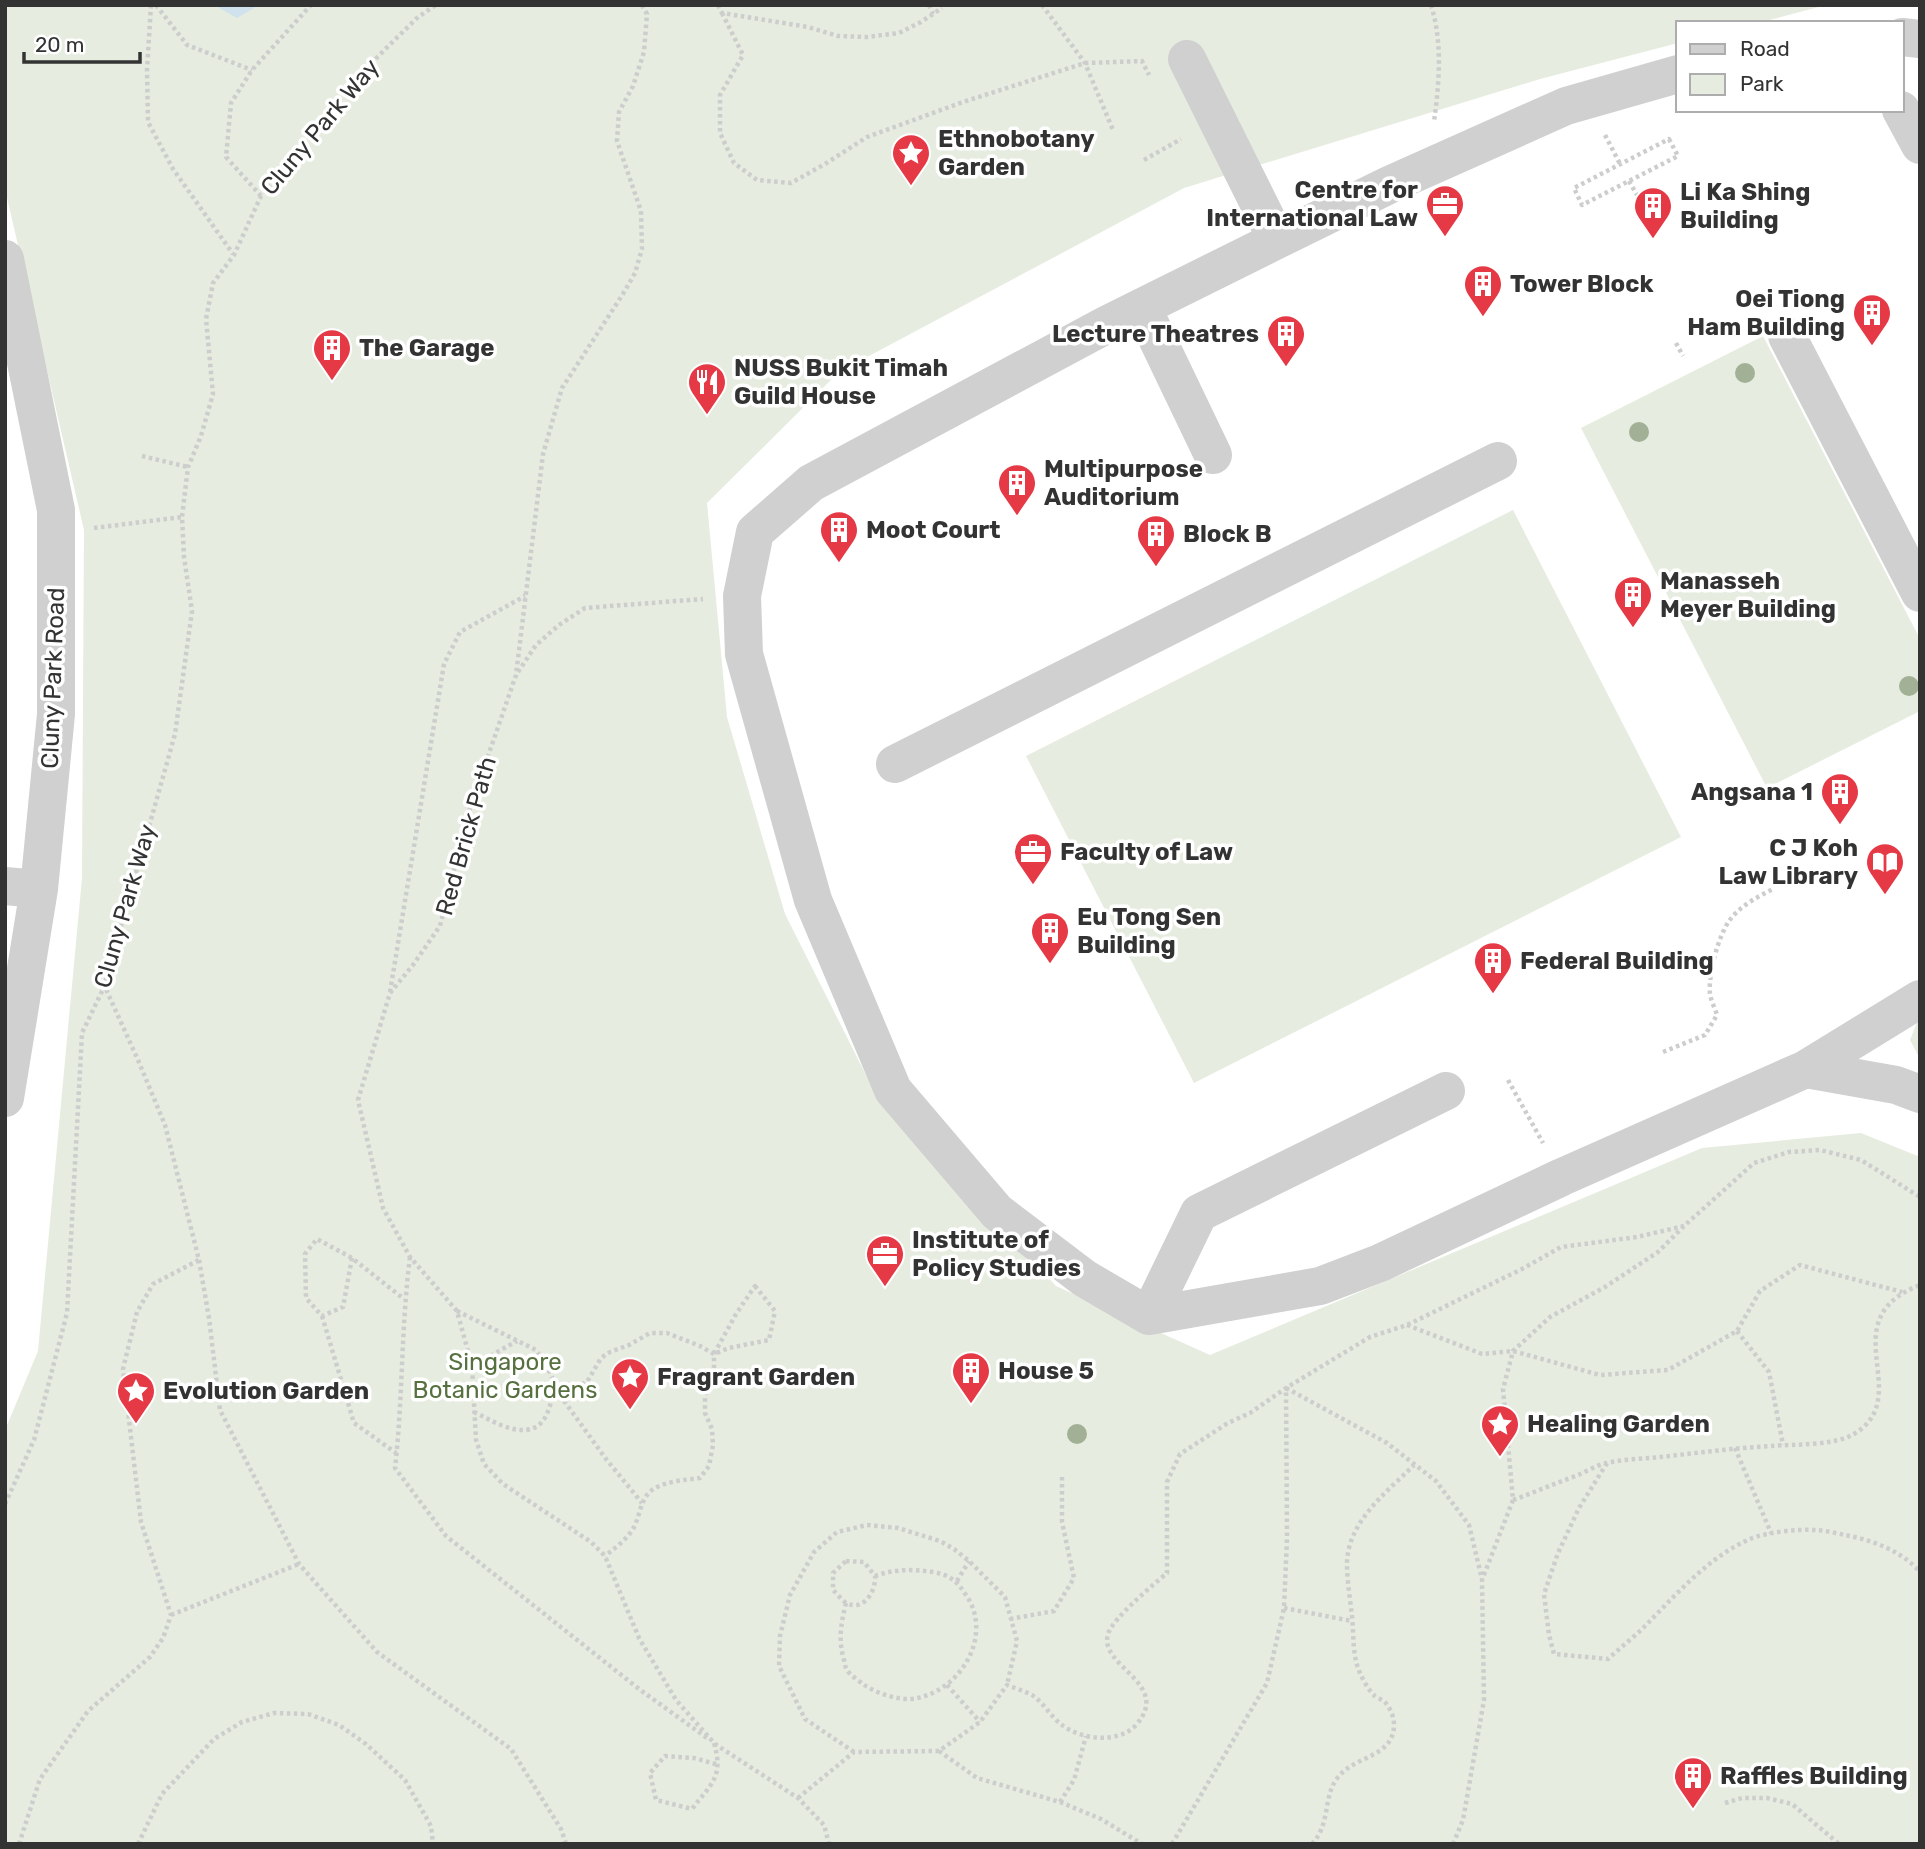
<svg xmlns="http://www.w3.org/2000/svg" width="1925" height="1849" font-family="Rubik,sans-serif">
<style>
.green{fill:#e6ecdf}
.water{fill:#cfe2ee}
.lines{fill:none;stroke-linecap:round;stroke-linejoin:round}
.path{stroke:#cdcdcd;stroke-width:4.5;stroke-dasharray:3.5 3.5;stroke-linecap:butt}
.minor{stroke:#d0d0d0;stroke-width:38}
.tree{fill:#a2b095}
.labels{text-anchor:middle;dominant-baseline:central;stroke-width:7;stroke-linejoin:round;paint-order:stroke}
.street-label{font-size:24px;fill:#333;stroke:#fff}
.poi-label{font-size:24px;font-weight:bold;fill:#333;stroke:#fff;text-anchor:start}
.park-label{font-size:24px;fill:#56703f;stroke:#fff}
</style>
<rect width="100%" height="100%" fill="#fff"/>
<!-- green -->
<path class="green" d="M5,5H1826L1758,23H1678V43L1540,79L1184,188L839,372L707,503L727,717L785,914L870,1083L1056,1286L1210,1355L1702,1148L1861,1133L1920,1157V1844H5V1430L38,1351L82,878L84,530L5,189Z
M1763,336L1920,639V711L1767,788L1581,428Z
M1513,510L1681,837L1194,1083L1026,756Z
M1920,1015V1059L1910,1040Z"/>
<!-- water -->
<path class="water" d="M214,5H259L237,18Z"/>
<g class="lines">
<!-- path -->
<path class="path" d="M151,5L147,70L148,122L173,169L233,254
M156,5L187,45L252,70
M642,5L647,14L644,52L633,86L619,112L617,141L641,211L642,249L635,273L623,294L562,388L543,454L516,675L468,814L440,926L413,965L390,993L358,1100L383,1208L410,1257L457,1311L472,1366L476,1440L484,1464L503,1484L591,1542L605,1556L639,1638L676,1700L715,1744L798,1798L824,1825L829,1844
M718,5L722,13L808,27L838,36L867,37L899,33L921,22L942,8
M929,5L933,14
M1042,5L1085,63L1113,130
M1431,5C1443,43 1439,84 1434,122
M722,13L743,55L720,95V133L734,163L757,180L791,183L825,164L867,137L963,102L1085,63L1142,61L1149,75
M1605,135L1620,164
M1669,139L1678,156L1582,205L1574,188Z
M1144,160L1181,139
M1629,181L1637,195
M261,196L226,157L231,103L252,70L311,5
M1676,343L1683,356
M142,456L188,467
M94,528L182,517
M518,672L536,645L559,625L585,608L703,599
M390,992L444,664L460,632L525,596
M1663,1052L1705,1035L1717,1015C1715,1008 1711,1001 1710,994C1708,975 1718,937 1729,921C1740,906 1757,897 1773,889
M1508,1080L1543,1143
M410,1257C401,1327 403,1398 395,1468L446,1536L639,1689L707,1738
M352,1258L343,1307L322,1316L306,1298L305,1254L317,1239L352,1258L404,1299
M199,1260L209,1318L220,1410L299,1564L377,1652L511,1749L561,1829L566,1844
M755,1286L775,1311L769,1340L729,1348L714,1354L736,1314Z
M457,1311L536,1350L545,1362L552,1377L554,1387L606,1459L642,1503
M322,1316L354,1423L396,1453
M1407,1325L1482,1354L1513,1351L1600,1375L1668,1370L1737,1331L1760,1291L1800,1265L1902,1292
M1737,1331L1769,1372L1783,1445
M472,1366L517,1341
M1286,1388L1387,1443L1436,1481L1469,1525L1482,1579
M474,1412C491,1420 523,1441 541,1423C549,1415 552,1398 554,1387L570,1389L587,1382L601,1358L610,1352L629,1345L650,1333H667L700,1346L714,1354V1367L705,1396V1413L712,1429L713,1445L709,1466L700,1478C685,1480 665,1481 652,1490C640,1499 640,1517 633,1529C626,1540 615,1548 605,1556
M1735,1448L1771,1533
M1607,1463L1579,1508L1558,1553L1544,1594L1549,1635L1554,1654L1608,1659C1620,1648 1633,1638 1644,1627C1676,1595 1708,1557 1750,1539C1767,1532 1796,1529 1814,1530C1824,1530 1835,1533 1845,1535C1872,1540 1902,1551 1920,1572
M1513,1500C1535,1492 1556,1483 1578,1475C1587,1471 1597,1465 1607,1463C1624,1459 1643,1459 1660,1457C1697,1453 1734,1448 1771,1446C1795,1444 1833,1446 1854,1434C1917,1396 1829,1320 1920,1285
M5,1504L34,1440L67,1313L82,1033L104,987L175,734L192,611L184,557L182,517L188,467L201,436L213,394L206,319L213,283L234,255L261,196L307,142L356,78L418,17L436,5
M846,1561L864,1562L875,1576C876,1590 865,1612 846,1603C842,1600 837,1594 833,1590V1573Z
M957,1581L969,1561
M846,1603C841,1623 838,1640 844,1660C845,1664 845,1667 847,1670C850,1675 859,1681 863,1684C877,1694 902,1702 918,1698C963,1688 993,1634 966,1595C957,1581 950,1575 933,1572C913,1569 894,1569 875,1576
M1284,1608L1352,1621
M171,1615L299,1564
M1010,1619L1054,1611L1074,1578L1062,1522V1477
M947,1685L980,1722
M714,1743C724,1777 711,1784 692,1809L656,1800L650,1773L665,1756L694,1758L719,1765
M939,1751L977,1778L1060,1802L1101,1819L1142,1844
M854,1752L805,1719L779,1666L780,1636L790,1595L814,1552L837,1532L867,1525L898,1528L940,1541L954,1549L969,1561L1005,1597L1017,1641L1007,1685
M798,1798L854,1752L939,1751L980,1722L1007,1685C1015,1688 1024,1691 1032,1695C1044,1703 1051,1717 1062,1725C1082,1740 1118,1744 1136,1725C1173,1683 1098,1667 1108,1634C1113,1618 1153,1585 1167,1573V1482L1180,1454L1228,1423L1250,1413L1286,1388L1370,1337L1407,1325L1522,1269L1561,1247L1637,1237L1684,1226
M1060,1802L1074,1780L1086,1736
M1725,1803L1742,1798H1767L1792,1804L1839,1844
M19,1844L40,1779L88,1711L150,1657L163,1638L171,1615L141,1522L123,1369L137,1312L153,1284L199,1260L165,1125L138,1060L105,987
M138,1844L162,1794L214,1739L242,1722L274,1713L308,1714L339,1725L366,1744L405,1780L431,1826L433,1844
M1172,1844L1267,1683L1284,1608L1287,1538L1286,1389
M1312,1844C1332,1822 1322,1795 1339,1776C1355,1756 1394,1757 1394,1725C1394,1717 1390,1707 1384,1701C1383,1701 1375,1696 1375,1696C1369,1691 1363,1680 1360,1673C1352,1655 1354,1636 1352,1616C1350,1599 1347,1580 1347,1563C1348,1521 1387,1492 1414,1465
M1453,1844L1463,1820L1484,1700L1482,1580L1513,1500L1503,1389L1513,1351L1550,1317L1605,1287L1658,1252L1684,1226L1754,1163L1789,1152L1820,1150L1861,1160L1920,1197"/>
<!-- minor -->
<path class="minor" d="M1902,37L1920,39
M1187,59L1277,240
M1678,74L1566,106L1389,185L1277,240L1106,325L811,483L755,532L742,596L744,654L813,900L893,1090L997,1212L1084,1278L1149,1316L1320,1286L1380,1263L1562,1177L1806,1069L1920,999
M1901,110L1920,145
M5,259L56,510V714L39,889L5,1098
M1142,307L1213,455
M1787,336L1920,593
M895,764L1498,461
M5,886L39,889
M1806,1069L1896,1085L1920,1094
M1149,1316L1199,1213L1446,1091"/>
</g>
<!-- trees -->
<g class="tree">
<circle cx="1745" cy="373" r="10"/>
<circle cx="1639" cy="432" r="10"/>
<circle cx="1909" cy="686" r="10"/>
<circle cx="1077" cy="1434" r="10"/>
</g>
<!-- icons -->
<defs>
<symbol id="sight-pin" viewBox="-11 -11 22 30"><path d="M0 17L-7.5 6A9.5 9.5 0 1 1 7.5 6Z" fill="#e63946" stroke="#fff"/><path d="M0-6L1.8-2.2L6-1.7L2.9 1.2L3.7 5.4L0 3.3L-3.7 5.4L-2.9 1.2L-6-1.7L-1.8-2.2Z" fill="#fff"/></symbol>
<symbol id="office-pin" viewBox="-11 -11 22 30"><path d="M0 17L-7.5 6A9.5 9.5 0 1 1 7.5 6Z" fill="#e63946" stroke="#fff"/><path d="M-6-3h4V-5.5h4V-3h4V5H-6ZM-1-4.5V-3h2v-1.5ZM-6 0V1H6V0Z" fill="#fff"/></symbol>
<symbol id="building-pin" viewBox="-11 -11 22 30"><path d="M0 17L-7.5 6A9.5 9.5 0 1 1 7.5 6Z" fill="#e63946" stroke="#fff"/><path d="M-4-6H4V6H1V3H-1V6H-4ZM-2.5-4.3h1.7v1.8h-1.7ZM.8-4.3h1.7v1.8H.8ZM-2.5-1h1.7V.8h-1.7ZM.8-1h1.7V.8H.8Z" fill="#fff"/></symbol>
<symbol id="restaurant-pin" viewBox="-11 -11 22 30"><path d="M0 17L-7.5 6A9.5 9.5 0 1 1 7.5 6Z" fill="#e63946" stroke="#fff"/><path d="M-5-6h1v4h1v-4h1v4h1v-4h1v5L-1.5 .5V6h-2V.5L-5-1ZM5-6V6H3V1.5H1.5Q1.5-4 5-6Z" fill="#fff"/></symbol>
<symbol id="library-pin" viewBox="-11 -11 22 30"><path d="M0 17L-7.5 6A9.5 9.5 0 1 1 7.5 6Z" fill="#e63946" stroke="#fff"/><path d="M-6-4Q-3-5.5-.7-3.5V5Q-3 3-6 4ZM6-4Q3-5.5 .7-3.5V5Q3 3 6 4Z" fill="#fff"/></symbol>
</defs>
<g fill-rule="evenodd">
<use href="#sight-pin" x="889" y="131" width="44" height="60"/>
<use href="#office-pin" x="1423" y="182" width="44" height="60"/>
<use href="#building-pin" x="1631" y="184" width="44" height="60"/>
<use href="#building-pin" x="1461" y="262" width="44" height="60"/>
<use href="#building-pin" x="1850" y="291" width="44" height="60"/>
<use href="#building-pin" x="1264" y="312" width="44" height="60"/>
<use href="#building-pin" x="310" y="326" width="44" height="60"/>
<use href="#restaurant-pin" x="685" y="360" width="44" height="60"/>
<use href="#building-pin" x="995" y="461" width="44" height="60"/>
<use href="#building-pin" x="817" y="508" width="44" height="60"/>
<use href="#building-pin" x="1134" y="512" width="44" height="60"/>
<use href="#building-pin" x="1611" y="573" width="44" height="60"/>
<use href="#building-pin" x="1818" y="770" width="44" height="60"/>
<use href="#office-pin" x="1011" y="830" width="44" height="60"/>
<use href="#library-pin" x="1863" y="840" width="44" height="60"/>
<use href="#building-pin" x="1028" y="909" width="44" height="60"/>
<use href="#building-pin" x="1471" y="939" width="44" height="60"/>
<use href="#office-pin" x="863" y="1232" width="44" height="60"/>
<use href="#building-pin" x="949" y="1349" width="44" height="60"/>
<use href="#sight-pin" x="608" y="1355" width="44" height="60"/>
<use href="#sight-pin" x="114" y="1369" width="44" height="60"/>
<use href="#sight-pin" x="1478" y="1402" width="44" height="60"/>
<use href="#building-pin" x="1671" y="1754" width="44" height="60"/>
</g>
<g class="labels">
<!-- street labels -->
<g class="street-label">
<text transform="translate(320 127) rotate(-50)">Cluny Park Way</text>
<text transform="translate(53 678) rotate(-88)">Cluny Park Road</text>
<text transform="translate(466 836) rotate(-74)">Red Brick Path</text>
<text transform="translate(125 906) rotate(-74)">Cluny Park Way</text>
</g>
<!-- poi labels -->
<g class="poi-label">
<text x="938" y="139">Ethnobotany<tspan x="938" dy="28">Garden</tspan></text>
<text x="1418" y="190" text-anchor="end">Centre for<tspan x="1418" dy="28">International Law</tspan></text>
<text x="1680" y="192">Li Ka Shing<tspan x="1680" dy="28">Building</tspan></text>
<text x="1510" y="284">Tower Block</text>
<text x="1845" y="299" text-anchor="end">Oei Tiong<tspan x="1845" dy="28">Ham Building</tspan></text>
<text x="1259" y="334" text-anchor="end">Lecture Theatres</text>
<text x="359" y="348">The Garage</text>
<text x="734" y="368">NUSS Bukit Timah<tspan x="734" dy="28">Guild House</tspan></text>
<text x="1044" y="469">Multipurpose<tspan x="1044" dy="28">Auditorium</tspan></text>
<text x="866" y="530">Moot Court</text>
<text x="1183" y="534">Block B</text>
<text x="1660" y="581">Manasseh<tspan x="1660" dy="28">Meyer Building</tspan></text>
<text x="1813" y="792" text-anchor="end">Angsana 1</text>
<text x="1858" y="848" text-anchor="end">C J Koh<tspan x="1858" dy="28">Law Library</tspan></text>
<text x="1060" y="852">Faculty of Law</text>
<text x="1077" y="917">Eu Tong Sen<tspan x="1077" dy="28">Building</tspan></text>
<text x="1520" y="961">Federal Building</text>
<text x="912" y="1240">Institute of<tspan x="912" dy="28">Policy Studies</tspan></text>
<text x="998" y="1371">House 5</text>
<text x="657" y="1377">Fragrant Garden</text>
<text x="163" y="1391">Evolution Garden</text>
<text x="1527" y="1424">Healing Garden</text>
<text x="1720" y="1776">Raffles Building</text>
</g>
<!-- park labels -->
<g class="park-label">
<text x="505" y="1362">Singapore<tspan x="505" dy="28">Botanic Gardens</tspan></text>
</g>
</g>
<!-- border -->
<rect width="1925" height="1849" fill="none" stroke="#333333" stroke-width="14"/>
<!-- legend -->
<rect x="1676" y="21" width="228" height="91" fill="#ffffff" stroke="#adadad" stroke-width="2"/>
<rect x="1690" y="44" width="35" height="10" fill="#d0d0d0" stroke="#adadad" stroke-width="2"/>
<text x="1740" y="56" font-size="21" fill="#333333">Road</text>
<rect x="1690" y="74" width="35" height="21" fill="#e6ecdf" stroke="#adadad" stroke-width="2"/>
<text x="1740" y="91" font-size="21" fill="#333333">Park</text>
<!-- scale -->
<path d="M24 52v10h116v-10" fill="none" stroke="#333333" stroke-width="3.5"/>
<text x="35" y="52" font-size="21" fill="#333333" stroke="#ffffff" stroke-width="5" paint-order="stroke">20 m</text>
</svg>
